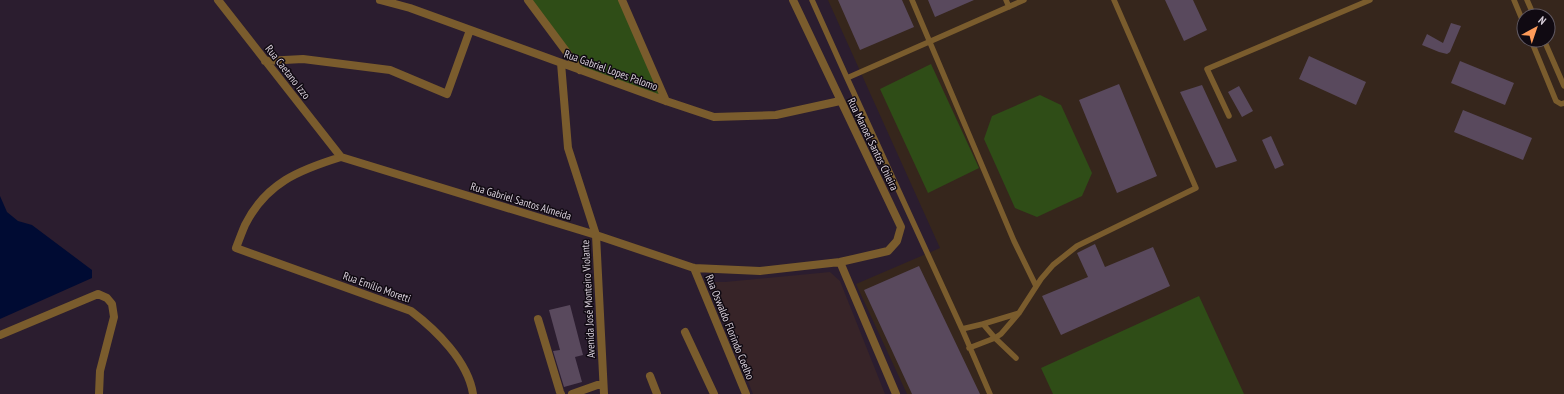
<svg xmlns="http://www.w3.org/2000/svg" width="1564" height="394" font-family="'PT Sans Narrow',sans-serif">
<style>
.education{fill:#36261c;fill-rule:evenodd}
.medical{fill:#372428}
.green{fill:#2f4d17}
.water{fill:#000b33}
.building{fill:#59495d}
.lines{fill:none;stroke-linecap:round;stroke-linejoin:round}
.lane{stroke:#7a5c2d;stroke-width:5.5}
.street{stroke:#7a5c2d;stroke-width:8}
.labels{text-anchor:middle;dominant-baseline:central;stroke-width:3;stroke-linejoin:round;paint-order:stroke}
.street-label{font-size:11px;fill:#d8cfda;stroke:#100a12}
</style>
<rect width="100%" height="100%" fill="#2b1d2f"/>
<!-- education -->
<path class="education" d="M828,0H1564V394H907L856,284L940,248ZM1524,16H1548V40H1524Z"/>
<!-- medical -->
<path class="medical" d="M830,272L840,281L885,394H753L711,289L714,282H725Z"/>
<!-- green -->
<path class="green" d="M528,0H622L666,101L580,70Z
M931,64L979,168L928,193L880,89Z
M1040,95L1061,105L1092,173L1082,196L1037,217L1015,208L984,139L992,116Z
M1199,296L1244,394H1053L1041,368Z"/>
<!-- water -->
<path class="water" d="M0,196L7,212L18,221L32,225L92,270V278L0,319Z"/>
<!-- building -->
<path class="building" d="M838,0H902L914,27L860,50Z
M928,0H974L935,17Z
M1165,0H1193L1207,30L1184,41Z
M1451,23L1461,26L1450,52L1447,54L1439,52L1422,45L1427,34L1443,43Z
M1309,56L1366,82L1356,105L1299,79Z
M1460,61L1514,83L1505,105L1451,83Z
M1119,84L1157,176L1117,193L1079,100Z
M1202,85L1237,161L1216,168L1180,92Z
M1239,86L1253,111L1242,117L1228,92Z
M1463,110L1532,138L1523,160L1454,132Z
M1271,136L1284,165L1275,169L1262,140Z
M1095,244L1105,267L1153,247L1170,286L1061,335L1042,296L1088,277L1077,253Z
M919,266L980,394H912L864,290Z
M570,305L583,355L575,357L582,382L564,387L553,351L560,350L549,310Z"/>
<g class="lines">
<!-- lane -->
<path class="lane" d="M812,0L847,78L1024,0
M912,0L1014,241L1036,286
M1006,0L1009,7
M1514,0L1524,24
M1527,0L1534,16
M1531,40L1556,101L1561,104L1564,103
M1544,40L1564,86
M847,78L962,329L990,394
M1229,116L1207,69L1370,0
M983,324L995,338L1016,358
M962,329L983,324L1019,313
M969,348L995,338L1001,334L1019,313L1041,279L1053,265L1077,246L1196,188L1114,0"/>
<!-- street -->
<path class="street" d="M218,0L341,157
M380,0L410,8L666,101L714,117L776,115L840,101
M528,0L580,70
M622,0L666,101
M265,61L303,59L390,70L447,94L470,30
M561,63L568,148L596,235L604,394
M840,262L896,394
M694,268L746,394
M538,319L560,392L561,394
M685,332L714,394
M0,335L98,294L107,298L112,304L114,317L100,371L99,394
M650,376L657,394
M473,394C468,361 436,330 411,311L236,248C239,240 242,232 245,225C266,183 299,170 341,157L596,235L694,268L760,271L840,262L888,251L897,241L901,227L793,0
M572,394L603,383"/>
</g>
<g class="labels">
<!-- street labels -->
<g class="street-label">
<text transform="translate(611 70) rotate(20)">Rua Gabriel Lopes Palomo</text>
<text transform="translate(288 72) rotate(52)">Rua Caetano Izzo</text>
<text transform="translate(873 144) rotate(64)">Rua Manoel Santos Chieira</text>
<text transform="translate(521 201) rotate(17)">Rua Gabriel Santos Almeida</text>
<text transform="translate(377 287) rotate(20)">Rua Emílio Moretti</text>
<text transform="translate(588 299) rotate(-93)">Avenida José Monteiro Violante</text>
<text transform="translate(730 327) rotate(68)">Rua Oswaldo Florindo Coelho</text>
</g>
</g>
<!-- north arrow -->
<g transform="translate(1536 28) rotate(40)"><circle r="19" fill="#100a12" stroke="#605962"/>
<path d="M0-3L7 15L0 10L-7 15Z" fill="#fe9b59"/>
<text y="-6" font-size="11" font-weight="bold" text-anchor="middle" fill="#d8cfda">N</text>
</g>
</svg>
